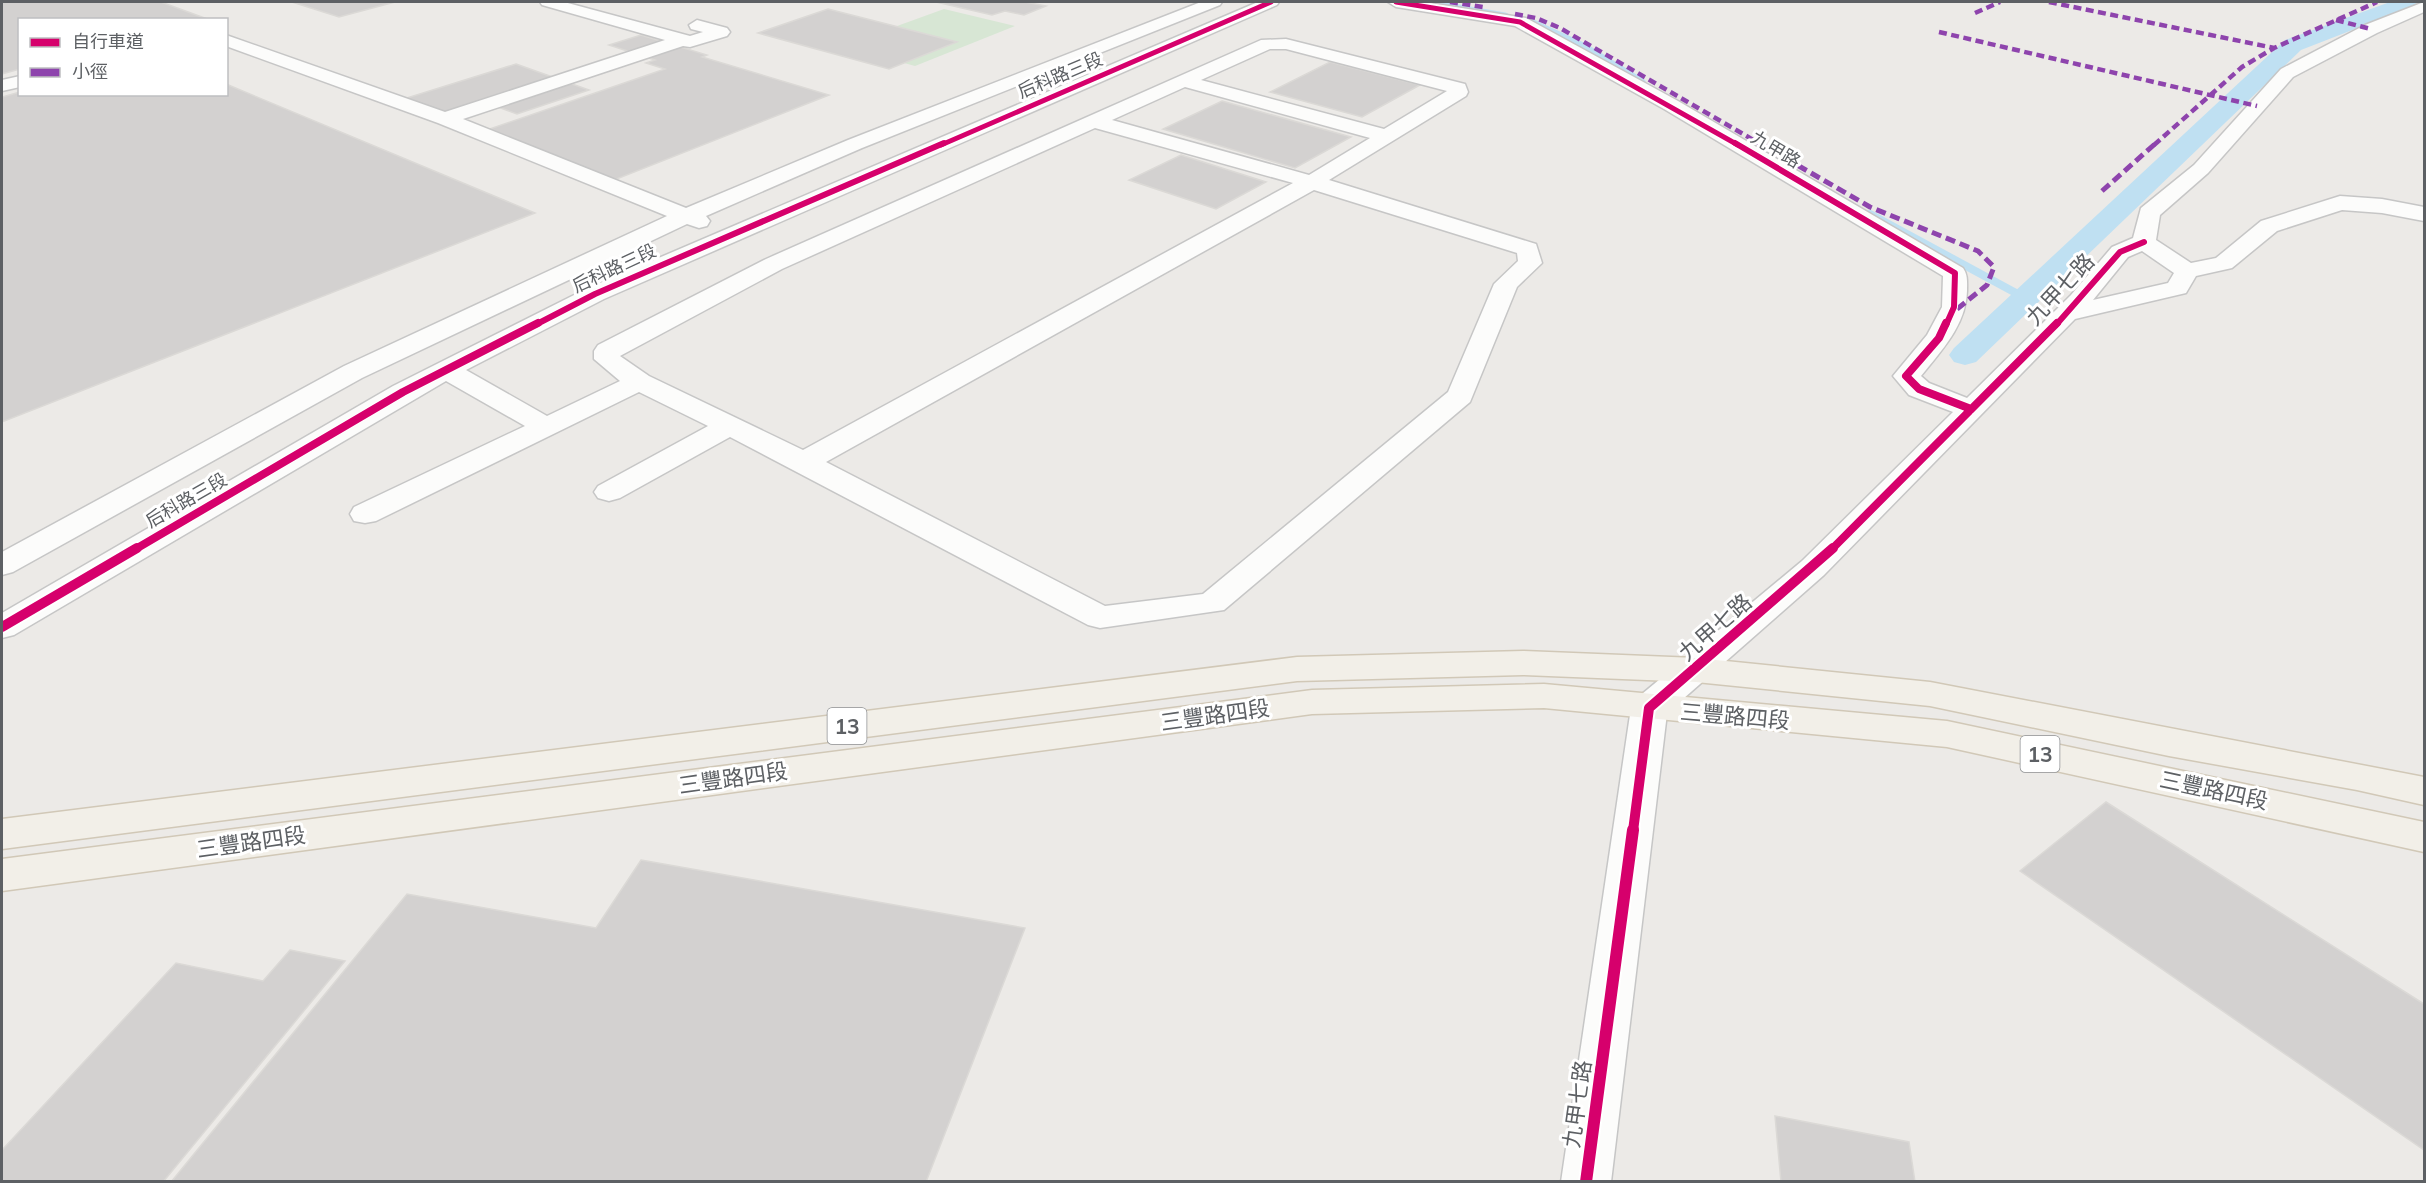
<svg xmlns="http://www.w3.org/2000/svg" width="2426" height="1183" font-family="Mulish,'Noto Sans TC',sans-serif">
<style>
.green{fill:#d7e6d4}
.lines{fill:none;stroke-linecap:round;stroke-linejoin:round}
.stream-far1{stroke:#bfe0f2;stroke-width:7}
.stream{stroke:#bfe0f2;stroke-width:8}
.canal{fill:#bfe0f2;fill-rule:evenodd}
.building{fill:#d3d1d0;stroke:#dbd9d6;stroke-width:1.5}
.minor-casing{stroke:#c6c6c6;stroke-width:3}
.major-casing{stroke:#d1c8b7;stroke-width:3}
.minor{fill:#fcfcfb;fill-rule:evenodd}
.major{fill:#f2efe8;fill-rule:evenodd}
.quiet-far1{stroke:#8e44ad;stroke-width:4.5;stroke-dasharray:8 4.5;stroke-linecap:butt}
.quiet{stroke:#8e44ad;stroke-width:5;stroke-dasharray:10 5;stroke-linecap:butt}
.cycleway-far4-casing{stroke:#fff;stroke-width:8}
.cycleway-far3-casing{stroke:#fff;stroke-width:8}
.cycleway-far2-casing{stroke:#fff;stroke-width:10}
.cycleway-far1-casing{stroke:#fff;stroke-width:14}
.cycleway-casing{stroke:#fff;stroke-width:16}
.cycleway-far4{stroke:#d6006c;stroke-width:5}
.cycleway-far3{stroke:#d6006c;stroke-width:6}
.cycleway-far2{stroke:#d6006c;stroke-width:8}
.cycleway-far1{stroke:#d6006c;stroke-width:10}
.cycleway{stroke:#d6006c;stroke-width:12}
.labels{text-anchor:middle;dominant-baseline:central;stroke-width:6;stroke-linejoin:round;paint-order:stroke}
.far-street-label{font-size:18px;fill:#5d6064;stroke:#fff}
.shield{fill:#fff;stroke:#8e9092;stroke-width:1.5}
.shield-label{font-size:21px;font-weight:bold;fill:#5d6064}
.street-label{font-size:22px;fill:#5d6064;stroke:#fff}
</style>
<rect width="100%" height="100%" fill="#eceae7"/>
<!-- green -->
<path class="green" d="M944,9L1015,26L915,66L842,46Z"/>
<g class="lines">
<!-- stream-far1 -->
<path class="stream-far1" d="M1424,2L1505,16
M1533,23L1585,47L1642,82"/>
<!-- stream -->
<path class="stream" d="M1870,214L2027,299"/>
<!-- canal -->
<path class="canal" d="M2390,2H2417L2414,6L2301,50L1976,362L1965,365L1954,362L1949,355L1954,348L2285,40Z"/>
</g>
<!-- building -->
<path class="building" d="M2,2H161L210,20H20V69L2,74Z
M292,2H395L339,17Z
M936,2H1025L1046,6L1024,15L1005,11L992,15Z
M828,9L957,42L889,69L758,33Z
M641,35L707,55L702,57L829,95L604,184L475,134L665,69L646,63L655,60L609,45Z
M1330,62L1420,85L1362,117L1270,92Z
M516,64L589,90L517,114L498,107L451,123L397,101Z
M226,84L535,213L2,422V97L20,92L226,94Z
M1222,101L1351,137L1295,168L1163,129Z
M1181,155L1266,182L1216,209L1129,180Z
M2106,802L2424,1004V1150L2020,871Z
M641,860L1025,928L926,1182H171L407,894L596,928Z
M290,950L345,961L163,1182H2V1150L176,963L263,981Z
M1775,1116L1909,1142L1915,1182H1781Z"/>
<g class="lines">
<defs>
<path id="minor" d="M540,2H564L690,36L703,32L691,29L689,25L697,20L727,28L730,32L727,36L690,47L683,46L463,119L686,208L848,140L1201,2H1222L1220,5L862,148L706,216L710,221L707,226L699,228L687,224L362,378L13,572L2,575V552L344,366L667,216L438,123L226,46V35L445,112L665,40L542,5Z
M1258,2H1279L1277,5L604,299L466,370L547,416L620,381L594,359V351L598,345L766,259L1261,40L1286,39L1465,84L1468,92L1466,96L1329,180L1536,244L1542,263L1517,287L1470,402L1224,610L1100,628L1088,625L730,437L620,498L609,501L598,498L594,492L598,486L708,426L639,392L376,521L365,523L354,521L350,514L354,507L525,426L446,381L14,635L2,638V613L393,386L586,289ZM1270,49H1286L1447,91L1384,129L1201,80ZM1185,87L1370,138L1309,175L1112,120ZM1095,128L1293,183L803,450L649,376L620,356L782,269ZM1314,190L1517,253L1518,261L1494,284L1448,392L1203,594L1105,606L826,462Z
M1388,2H1423L1526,18L1678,101L1963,268C1968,275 1967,282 1967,291C1966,325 1942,350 1921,376L1929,383L1967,398L2071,295L2112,247L2133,238L2141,208L2194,165L2281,69L2365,25L2424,2V12L2377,33L2293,77L2208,173L2160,215L2156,240L2191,263L2216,258L2261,221L2340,196L2382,199L2424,207V221L2382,213L2342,210L2277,231L2232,268L2196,276L2186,293L2075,319L1824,575L1667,713L1611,1182H1561L1631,708L1636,699L1802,561L1953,412L1909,395L1893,376L1927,335L1942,307L1943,276L1664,109L1515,26L1396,7ZM2142,251L2174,273L2168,283L2093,300L2128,257Z
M20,76V87L2,91V80Z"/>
<path id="major" d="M1523,651L1696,658L1930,682L2424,777V805L2357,790L2169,756L1930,706L1696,682L1523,675L1297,681L2,849V819L1297,657Z
M1544,684L1947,721L2424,822V852L1947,747L1544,708L1312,714L2,891V859L1312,690Z"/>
</defs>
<!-- minor casing -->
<use href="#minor" class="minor-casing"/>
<!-- major casing -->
<use href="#major" class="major-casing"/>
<!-- minor -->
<use href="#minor" class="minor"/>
<!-- major -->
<use href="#major" class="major"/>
<!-- quiet-far1 -->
<path class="quiet-far1" d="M1450,2L1483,7
M2049,2L2274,48
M1975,13L2000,2
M1515,14L1536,18L1560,28L1762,145
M2336,20L2371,29
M1939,32L2257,106
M2154,145L2242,67L2274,48L2377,2"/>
<!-- quiet -->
<path class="quiet" d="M1759,143L1870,207L1978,251L1994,267L1987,285L1952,313
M2102,191L2156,143"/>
<defs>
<path id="cycleway-far4" d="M1396,2L1520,22L1738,145
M941,145L1271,2"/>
<path id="cycleway-far3" d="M1735,143L1955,273L1954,307L1946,325
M535,325L595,294L944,143
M2056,325L2120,252L2144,242"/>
<path id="cycleway-far2" d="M1946,323L1939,338L1906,376L1919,389L1971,409
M134,550L403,392L538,323
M1831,550L2057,323"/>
<path id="cycleway-far1" d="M2,627L137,548
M1633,831L1649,708L1833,548"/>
<path id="cycleway" d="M1586,1182L1633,830"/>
</defs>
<!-- cycleway-far4 casing -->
<use href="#cycleway-far4" class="cycleway-far4-casing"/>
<!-- cycleway-far3 casing -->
<use href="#cycleway-far3" class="cycleway-far3-casing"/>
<!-- cycleway-far2 casing -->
<use href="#cycleway-far2" class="cycleway-far2-casing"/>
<!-- cycleway-far1 casing -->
<use href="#cycleway-far1" class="cycleway-far1-casing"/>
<!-- cycleway casing -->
<use href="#cycleway" class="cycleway-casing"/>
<!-- cycleway-far4 -->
<use href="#cycleway-far4" class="cycleway-far4"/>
<!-- cycleway-far3 -->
<use href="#cycleway-far3" class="cycleway-far3"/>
<!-- cycleway-far2 -->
<use href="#cycleway-far2" class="cycleway-far2"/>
<!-- cycleway-far1 -->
<use href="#cycleway-far1" class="cycleway-far1"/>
<!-- cycleway -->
<use href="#cycleway" class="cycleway"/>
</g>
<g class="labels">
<!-- far-street labels -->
<g class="far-street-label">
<text transform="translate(1060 75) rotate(-23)">后科路三段</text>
<text transform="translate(1776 149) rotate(31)">九甲路</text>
<text transform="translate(614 268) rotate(-25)">后科路三段</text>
<text transform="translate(186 500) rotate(-30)">后科路三段</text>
</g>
<!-- shield labels -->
<g class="shield">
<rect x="827.5" y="708" width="39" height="36" rx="4.5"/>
<rect x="2020.5" y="736" width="39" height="36" rx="4.5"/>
</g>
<g class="shield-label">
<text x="847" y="726">13</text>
<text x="2040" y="754">13</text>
</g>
<!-- street labels -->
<g class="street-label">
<text transform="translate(2060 289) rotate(-47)">九甲七路</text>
<text transform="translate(1715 627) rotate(-41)">九甲七路</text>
<text transform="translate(1215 715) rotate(-8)">三豐路四段</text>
<text transform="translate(1735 716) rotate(5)">三豐路四段</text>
<text transform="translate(733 778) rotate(-8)">三豐路四段</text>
<text transform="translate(2214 790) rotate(12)">三豐路四段</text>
<text transform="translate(251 842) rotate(-8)">三豐路四段</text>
<text transform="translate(1577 1104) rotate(-82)">九甲七路</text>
</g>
</g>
<!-- border -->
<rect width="2426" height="1183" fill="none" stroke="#5d6064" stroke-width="6"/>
<!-- legend -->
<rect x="18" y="18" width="210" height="78" fill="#ffffff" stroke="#bebfc1" stroke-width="1.5"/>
<rect x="30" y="38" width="30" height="9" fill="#d6006c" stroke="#bebfc1" stroke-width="1.5"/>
<text x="72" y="48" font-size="18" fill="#5d6064">自行車道</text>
<rect x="30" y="68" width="30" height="9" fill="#8e44ad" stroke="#bebfc1" stroke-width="1.5"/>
<text x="72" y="78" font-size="18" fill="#5d6064">小徑</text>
</svg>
